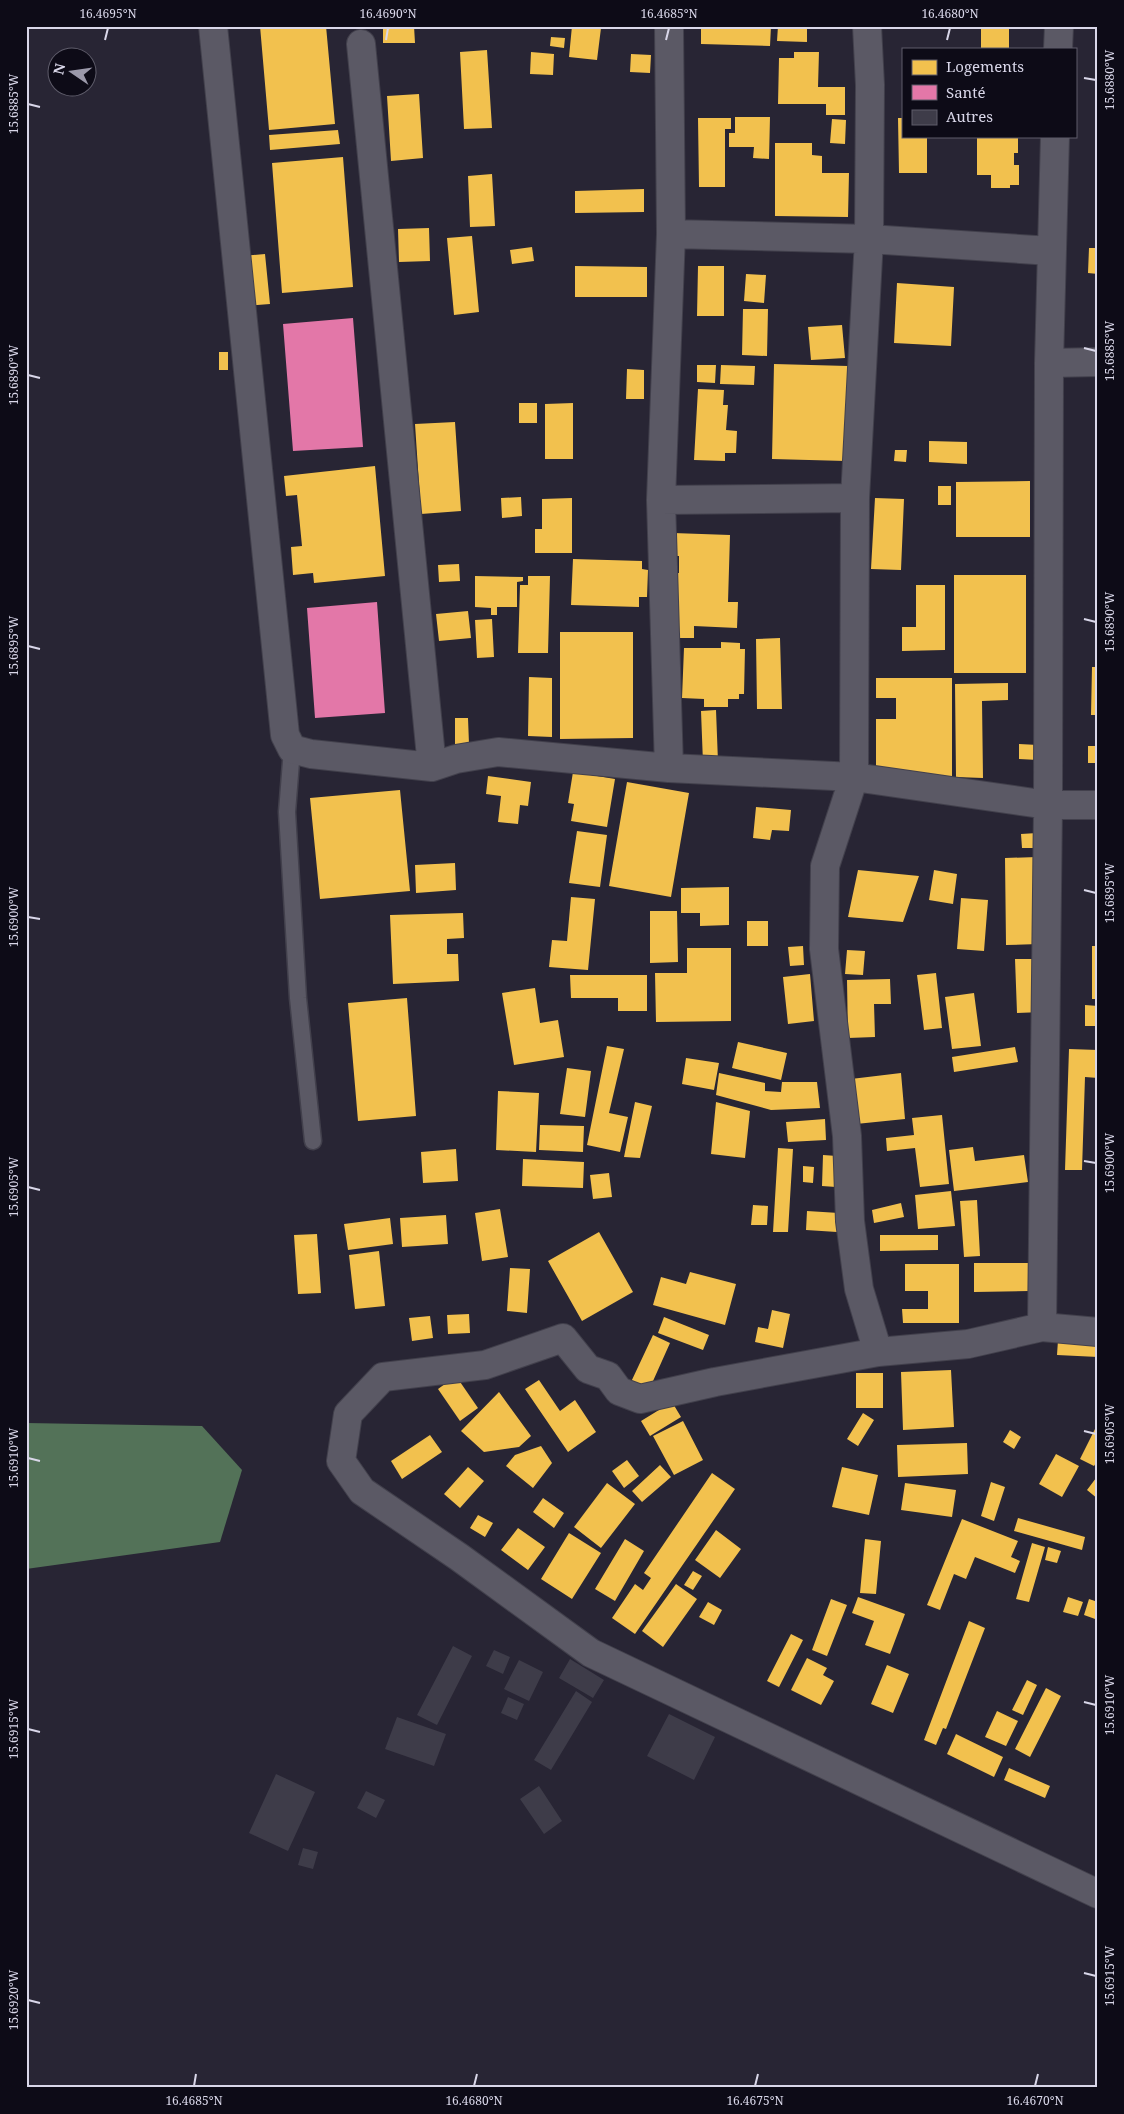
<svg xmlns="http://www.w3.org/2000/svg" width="1124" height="2114" font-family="'Noto Serif',serif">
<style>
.water{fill:#537258}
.homes{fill:#f2c14e}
.health{fill:#e377a8}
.building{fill:#3e3c49}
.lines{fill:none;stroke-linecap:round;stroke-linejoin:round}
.service-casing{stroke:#42404c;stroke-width:19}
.minor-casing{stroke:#42404c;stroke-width:30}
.service{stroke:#5b5965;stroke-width:16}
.minor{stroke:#5b5965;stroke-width:28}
.ticks{fill:none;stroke:#d9d7e9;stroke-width:2}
.neatline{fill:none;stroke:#d9d7e9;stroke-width:2}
.ticks-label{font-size:12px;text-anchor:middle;fill:#d9d7e9}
</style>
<rect width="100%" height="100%" fill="#282534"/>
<!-- water -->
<path class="water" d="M26,1423L202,1426L242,1470L220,1542L26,1569Z"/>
<!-- homes -->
<path class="homes" d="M260,26H326L335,124L269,130Z
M383,26H414L415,43H383Z
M572,26L601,28L597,60L569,57Z
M701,26H771L770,46L701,44Z
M778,26H807V42L777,41Z
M981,28H1009V49H981Z
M551,37L565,38L564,48L550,46Z
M487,50L492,128L464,129L460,52Z
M531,52L554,54L553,75L530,74Z
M794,52H819L818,87H845V115H826V104H778L779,58H794Z
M631,54L651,55L650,73L630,72Z
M419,94L423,158L391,161L387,96Z
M735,117H770L769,159L753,158L754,147H729V133H735Z
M698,118H731V129H725V187H699Z
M898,118H903V136H927V173H899Z
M832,119L846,120L845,144L830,143Z
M338,130L340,144L270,150L269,135Z
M977,136H1018V153H1014V165H1019V185H1010V188H991V175H977Z
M775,143H812V155L822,156V173H849L848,217L775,216Z
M343,157L353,287L282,293L272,163Z
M492,174L495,226L470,227L468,176Z
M644,189V212L575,213V191Z
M429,228L430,261L399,262L398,229Z
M472,236L479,312L454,315L447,238Z
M532,247L534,261L512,264L510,250Z
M1089,248H1098V274L1088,273Z
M265,254L270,304L246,306L241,256Z
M575,266L647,267V297H575Z
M698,266H724V316H697Z
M746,274L766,275L764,303L744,301Z
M897,283L954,287L951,346L894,343Z
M743,309H768L767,356L742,355Z
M842,325L845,358L811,360L808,327Z
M219,352H228V370H219Z
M774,364L848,366L846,461L772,459Z
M697,365H716L715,383L697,382Z
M721,365L755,366L754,385L720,384Z
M627,369L644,370V399H626Z
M698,389L724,390L723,405H728L726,430L737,431L736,453H725V461L694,460Z
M519,403H537V423H519Z
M573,403V459H545V404Z
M455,422L461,511L421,514L415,424Z
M929,441L967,442V464L929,462Z
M895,450H907L906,462L894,461Z
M375,466L385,576L314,583L313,573L293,575L291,547L302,546L297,495L286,496L284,476Z
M1030,481V537H956V482Z
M938,486H951V505H938Z
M521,497L522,516L502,518L501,498Z
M572,498V553H535V529H542V499Z
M875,498L904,499L901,570L871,569Z
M673,533L730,535L728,602H738L737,628L694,626V638H678L673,573H679V556H673Z
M573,559L642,561V569L648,570L647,597H639V607L571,605Z
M459,564L460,581L439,582L438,565Z
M954,575H1026V673H954Z
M475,576L523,577V581L517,582V607H497V615H491V608L475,607Z
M528,576H550L548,653H518L520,585H528Z
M916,585H945V650L902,651V627H916Z
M468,611L471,638L439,641L436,614Z
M492,619L494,657L477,658L475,620Z
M560,632H633V738L560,739Z
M780,638L782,709H757L756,639Z
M721,642L740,643V649H745L744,694H739V699H728V707H704V699L682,698L684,648H721Z
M1092,667H1098V715H1091Z
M529,677L552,678V737L528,736Z
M876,678H952V780H876V719H896V698H876Z
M1008,683V700L982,701L983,778L956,777L955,684Z
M716,710L718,762L703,763L701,711Z
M455,718H468L469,744L455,745Z
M1019,744L1038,745V760L1019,759Z
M1088,746H1098V763H1088Z
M573,772L615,779L607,827L571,821L574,804L568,803Z
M488,776L531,782L528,806L520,805L518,824L498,822L501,796L486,794Z
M627,782L689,793L671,897L609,886Z
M400,790L410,891L320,899L310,798Z
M756,807L791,810L789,831L772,830L770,840L753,838Z
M577,831L607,835L600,887L569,883Z
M1037,833V848H1022L1021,834Z
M1037,857L1039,944L1006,945L1005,858Z
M455,863L456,890L416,893L415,865Z
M858,870L919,876L903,922L848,917Z
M934,870L957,874L953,904L929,900Z
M729,887V925L700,926V913H681V888Z
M571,897L595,899L588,970L549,967L552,940L567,941Z
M961,898L988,900L984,951L957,949Z
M650,911H677L678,962L650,963Z
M463,913L464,938L447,939V954H458L459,981L393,984L390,915Z
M747,921H768V946H747Z
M803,946L804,965L790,966L788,947Z
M1092,946H1098V999H1092Z
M687,948H731V1021L656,1022L655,973H687Z
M847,950L865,951L863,975L845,974Z
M1015,959H1040L1042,1012L1017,1013Z
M936,973L942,1028L924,1030L917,975Z
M810,974L814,1021L788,1024L783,977Z
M570,975H647V1011H618V998H571Z
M890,979L891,1004H874L875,1037L848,1038L847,980Z
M535,988L540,1023L558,1020L564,1057L514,1065L502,993Z
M974,993L981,1046L952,1049L945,997Z
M407,998L416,1116L358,1121L348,1003Z
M1085,1005L1098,1006V1026H1085Z
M738,1042L787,1053L781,1080L732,1068Z
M607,1046L624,1049L609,1113L628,1117L620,1152L587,1145Z
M1015,1047L1018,1062L954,1072L952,1057Z
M1069,1049L1098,1050V1078L1085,1077L1082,1170H1065Z
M686,1058L719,1063L714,1090L682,1084Z
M567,1068L591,1071L585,1117L560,1114Z
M719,1073L765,1083V1091L781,1092L782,1082H817L820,1108L771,1110L716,1095Z
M901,1073L905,1119L856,1124L851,1079Z
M498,1091L539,1093L536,1152L496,1150Z
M635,1102L652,1106L640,1158L624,1157Z
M716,1102L750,1111L745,1158L711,1154Z
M942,1115L949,1184L920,1187L915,1148L887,1151L886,1138L914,1135L912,1118Z
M825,1119L826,1140L788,1142L786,1122Z
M540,1125L584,1126L583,1152L539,1150Z
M973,1147L975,1161L1024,1155L1028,1182L954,1191L949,1150Z
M778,1148L793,1149L788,1232H773Z
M456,1149L458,1181L423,1183L421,1152Z
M823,1155L837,1156L836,1187L822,1186Z
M523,1159L584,1162L583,1188L522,1186Z
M803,1166L814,1167L813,1183L803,1182Z
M609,1173L612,1197L593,1199L590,1175Z
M951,1191L955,1226L918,1229L915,1195Z
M977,1200L980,1256L964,1257L960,1201Z
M901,1203L904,1217L874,1223L872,1210Z
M753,1205L768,1206L767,1225H751Z
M500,1209L508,1257L482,1261L475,1213Z
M807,1211L839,1213L837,1232L806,1230Z
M446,1215L448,1244L402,1247L400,1218Z
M390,1218L393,1244L348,1250L344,1224Z
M599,1232L633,1292L582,1321L548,1261Z
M317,1234L321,1293L298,1294L294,1235Z
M880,1235H938V1250L880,1251Z
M379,1251L385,1306L355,1309L349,1255Z
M974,1263H1029V1291L974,1292Z
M905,1264H959V1323H903L902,1309H928V1291H905Z
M510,1268L530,1269L527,1313L507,1311Z
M690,1272L736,1284L725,1325L653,1305L661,1277L686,1284Z
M772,1310L790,1314L783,1348L755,1342L758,1327L768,1329Z
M469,1314L470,1333L448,1334L447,1315Z
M430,1316L433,1338L412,1341L409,1318Z
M664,1317L709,1335L703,1350L658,1333Z
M653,1335L670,1343L649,1390L631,1382Z
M1058,1340L1098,1343V1357L1057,1355Z
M951,1370L954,1427L903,1430L901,1372Z
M856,1373H883V1408H856Z
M456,1376L478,1408L460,1421L438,1389Z
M539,1380L560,1411L575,1400L596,1432L568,1452L525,1389Z
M499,1392L531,1436L519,1447L484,1452L461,1431Z
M672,1402L681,1417L650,1436L641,1421Z
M863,1413L874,1420L858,1446L847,1439Z
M683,1421L703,1460L674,1475L653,1436Z
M1098,1423V1460L1094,1466L1080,1459Z
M1010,1430L1021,1437L1014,1449L1003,1442Z
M430,1435L442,1452L402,1479L391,1461Z
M967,1443L968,1474L898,1477L897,1445Z
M541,1446L552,1463L533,1488L506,1466L515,1455Z
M1056,1454L1079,1466L1062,1497L1039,1484Z
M627,1460L639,1476L624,1488L612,1471Z
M660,1465L671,1477L642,1502L632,1491Z
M468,1467L484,1481L460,1508L444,1494Z
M842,1467L878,1475L869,1515L832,1507Z
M712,1473L735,1489L635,1634L612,1618L635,1584L643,1590L651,1578L644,1573Z
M1096,1478L1098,1479V1499L1087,1490Z
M991,1482L1005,1487L994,1521L981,1516Z
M607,1483L635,1504L601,1548L574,1527Z
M905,1483L956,1490L952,1517L901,1510Z
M543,1498L564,1513L554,1528L533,1512Z
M478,1515L493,1523L485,1537L470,1528Z
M1018,1518L1085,1537L1082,1550L1014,1531Z
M962,1519L1018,1541L1011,1557L1020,1561L1015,1573L975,1557L966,1579L954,1574L940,1610L927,1605Z
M518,1528L545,1547L528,1570L501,1550Z
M716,1530L741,1549L720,1578L695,1560Z
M569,1533L601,1553L572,1599L541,1579Z
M625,1539L644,1551L615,1601L595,1589Z
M865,1539L881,1541L876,1594L860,1593Z
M1032,1543L1045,1547L1029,1602L1016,1599Z
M1048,1547L1061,1551L1057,1563L1045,1560Z
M693,1571L702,1576L693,1590L684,1585Z
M676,1584L697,1599L663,1647L642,1631Z
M858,1597L905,1614L890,1654L865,1645L874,1621L852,1613Z
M1068,1597L1083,1602L1078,1616L1063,1612Z
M831,1599L847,1605L827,1656L812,1650Z
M1089,1599L1098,1602V1620L1084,1615Z
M708,1602L722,1610L714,1625L699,1617Z
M969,1621L985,1628L946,1729L943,1728L936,1745L924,1740Z
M791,1634L803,1640L779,1687L767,1681Z
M807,1658L827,1668L823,1675L834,1681L821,1705L791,1690Z
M887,1665L909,1674L893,1713L871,1704Z
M1027,1680L1037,1685L1023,1715L1012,1710Z
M1046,1688L1061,1696L1030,1757L1015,1749Z
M997,1711L1018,1721L1006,1746L985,1737Z
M956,1734L1003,1757L994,1777L947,1754Z
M1009,1768L1050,1786L1045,1798L1004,1780Z"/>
<!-- health -->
<path class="health" d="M353,318L363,447L293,451L283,324Z
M377,602L385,713L315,718L307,608Z"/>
<!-- building -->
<path class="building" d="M453,1646L472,1656L437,1725L417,1715Z
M494,1650L510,1657L503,1674L486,1666Z
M570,1659L604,1680L593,1698L559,1678Z
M519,1660L543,1672L529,1701L504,1689Z
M576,1691L592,1702L551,1770L534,1760Z
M508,1697L524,1704L517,1720L501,1713Z
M669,1714L715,1737L694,1780L647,1756Z
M397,1717L446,1734L434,1766L385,1749Z
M276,1774L315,1792L288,1851L249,1833Z
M539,1786L562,1821L544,1834L520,1799Z
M366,1791L385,1800L376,1818L357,1808Z
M303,1848L318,1852L313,1869L298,1865Z"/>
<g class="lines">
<defs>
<path id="service" d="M292,749L287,812L298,998L313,1141"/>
<path id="minor" d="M213,26L285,735L292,749L311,754L432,767
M669,26L671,234L661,500L669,768
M867,26L870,85L869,239L855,498L854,777L825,866L824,949L847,1136L850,1221L859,1289L878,1352
M361,44L432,767L456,759L498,752L669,768L854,777L1048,805H1098
M1058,49L1059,26
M671,234L869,239L1051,251
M1049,363L1098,362
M661,500L855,498
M1042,1327L1048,805L1049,363L1055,136
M1098,1332L1042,1327L968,1344L878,1352L715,1382L640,1399L619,1391L608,1376L588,1369L563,1338L485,1365L383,1377L348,1414L341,1461L362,1491L459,1557L591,1653L1098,1894"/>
</defs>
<!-- service casing -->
<use href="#service" class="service-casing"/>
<!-- minor casing -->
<use href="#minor" class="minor-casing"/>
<!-- service -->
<use href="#service" class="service"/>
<!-- minor -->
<use href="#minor" class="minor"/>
</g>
<!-- ticks -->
<path class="ticks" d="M105,40L108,28M386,40L388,28M666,40L669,28M947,40L950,28M1084,78L1096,80M28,104L40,107M1084,348L1096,351M28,375L40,378M1084,619L1096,622M28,646L40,649M1084,890L1096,893M28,917L40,919M1084,1161L1096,1163M28,1187L40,1190M1084,1431L1096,1434M28,1458L40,1461M1084,1702L1096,1705M28,1729L40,1732M1084,1973L1096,1976M28,2000L40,2003M194,2086L196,2074M474,2086L477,2074M755,2086L758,2074M1035,2086L1038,2074"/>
<!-- border -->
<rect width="1124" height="2114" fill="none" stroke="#0d0b17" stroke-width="55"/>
<!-- legend -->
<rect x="902" y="48" width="175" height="90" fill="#0d0b17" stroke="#5f5d6b"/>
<rect x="912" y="60" width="25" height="15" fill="#f2c14e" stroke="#5f5d6b"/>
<text x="946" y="72" font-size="15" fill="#d9d7e9">Logements</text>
<rect x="912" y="85" width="25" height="15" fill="#e377a8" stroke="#5f5d6b"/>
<text x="946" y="98" font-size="15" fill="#d9d7e9">Santé</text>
<rect x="912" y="110" width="25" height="15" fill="#3e3c49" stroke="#5f5d6b"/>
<text x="946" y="122" font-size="15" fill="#d9d7e9">Autres</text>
<!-- north arrow -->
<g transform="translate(72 72) rotate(283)"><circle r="24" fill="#0d0b17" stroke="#5f5d6b"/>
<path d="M0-4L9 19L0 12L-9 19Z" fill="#9b99aa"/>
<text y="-8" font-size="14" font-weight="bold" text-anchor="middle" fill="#d9d7e9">N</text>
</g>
<rect x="28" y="28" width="1068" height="2058" class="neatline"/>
<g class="ticks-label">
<text x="108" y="18">16.4695°N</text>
<text x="388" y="18">16.4690°N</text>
<text x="669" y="18">16.4685°N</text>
<text x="950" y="18">16.4680°N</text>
<text transform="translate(1110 80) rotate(-90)" y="4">15.6880°W</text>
<text transform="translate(14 104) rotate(-90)" y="4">15.6885°W</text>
<text transform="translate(1110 351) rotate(-90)" y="4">15.6885°W</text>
<text transform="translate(14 375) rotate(-90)" y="4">15.6890°W</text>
<text transform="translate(1110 622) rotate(-90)" y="4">15.6890°W</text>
<text transform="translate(14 646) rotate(-90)" y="4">15.6895°W</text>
<text transform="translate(1110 893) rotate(-90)" y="4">15.6895°W</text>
<text transform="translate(14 917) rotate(-90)" y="4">15.6900°W</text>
<text transform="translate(1110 1163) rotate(-90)" y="4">15.6900°W</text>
<text transform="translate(14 1187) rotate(-90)" y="4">15.6905°W</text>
<text transform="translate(1110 1434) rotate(-90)" y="4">15.6905°W</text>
<text transform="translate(14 1458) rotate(-90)" y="4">15.6910°W</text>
<text transform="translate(1110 1705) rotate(-90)" y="4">15.6910°W</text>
<text transform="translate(14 1729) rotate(-90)" y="4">15.6915°W</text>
<text transform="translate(1110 1976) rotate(-90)" y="4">15.6915°W</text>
<text transform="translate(14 2000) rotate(-90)" y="4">15.6920°W</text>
<text x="194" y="2105">16.4685°N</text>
<text x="474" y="2105">16.4680°N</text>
<text x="755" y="2105">16.4675°N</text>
<text x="1035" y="2105">16.4670°N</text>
</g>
</svg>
